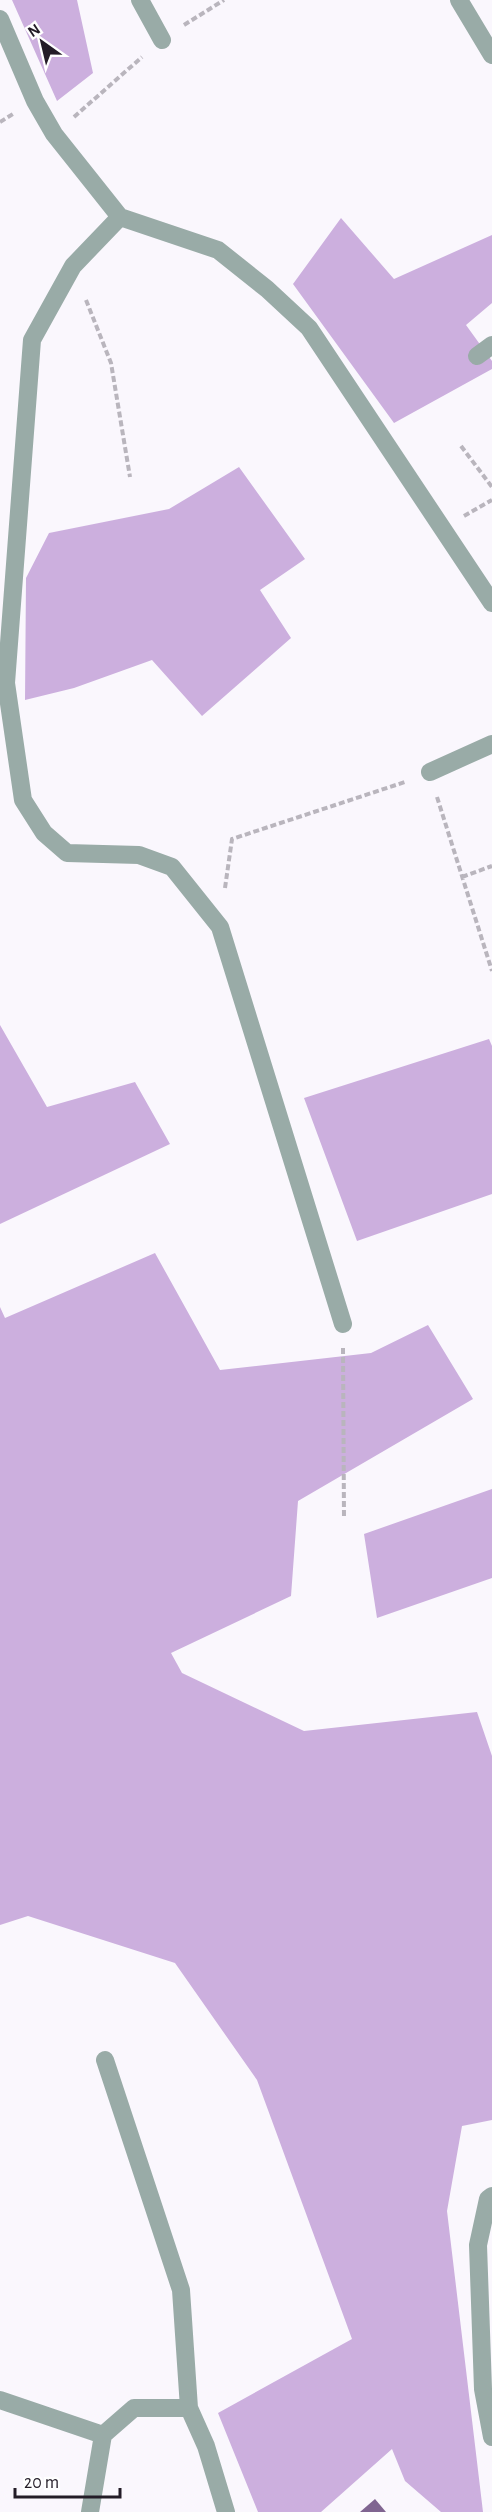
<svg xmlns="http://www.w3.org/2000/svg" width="492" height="2512" font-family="'Alegreya Sans',sans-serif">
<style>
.forest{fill:#ccafde}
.building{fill:#806591}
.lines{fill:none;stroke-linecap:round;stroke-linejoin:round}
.path{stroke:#b9b5bd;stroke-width:4;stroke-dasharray:6 3;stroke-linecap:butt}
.minor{stroke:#99aba7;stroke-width:18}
</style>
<rect width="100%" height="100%" fill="#faf7fd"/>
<!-- forest -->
<path class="forest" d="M12,0H77L93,73L57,101Z
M341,218L394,279L492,235V303L466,325L492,361V369L394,423L293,284Z
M239,467L305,559L260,590L291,638L202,716L152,660L74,688L25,700L26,578L49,533L169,509Z
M0,1025L47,1107L135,1082L170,1144L0,1224Z
M489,1039L492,1046V1194L357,1241L304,1098Z
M155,1253L220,1370L371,1353L428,1325L473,1399L298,1501L291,1596L171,1653L182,1673L304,1731L477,1712L492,1756V2120L462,2126L447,2211L483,2512H441L405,2481L392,2449L321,2512H258L218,2413L352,2339L257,2080L175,1963L28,1916L0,1925V1307L5,1318Z
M492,1489V1578L377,1618L364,1534Z"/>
<!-- building -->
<path class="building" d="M375,2499L386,2512H360Z"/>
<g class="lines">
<!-- path -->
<path class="path" d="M184,25L224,0
M74,117L142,57
M0,122L13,114
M86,300L111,363L130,477
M461,446L492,487
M464,516L492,500
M437,797L492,971
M462,877L492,866
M225,888L232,839L405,782
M343,1348L344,1519"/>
<!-- minor -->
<path class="minor" d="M140,0L162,40
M459,0L492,55
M0,19L35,101L54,134L120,217L218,250L267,289L309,328L492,603
M120,217L73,266L32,340L6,683L23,800L44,833L67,853L139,855L172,867L220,927L343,1324
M477,356L492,345
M430,772L492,744
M105,2060L181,2290L189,2408
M492,2196L488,2199L478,2245L483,2389L492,2437
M0,2400L103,2435
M90,2512L103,2435L134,2408H189L206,2446L226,2512"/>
</g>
<!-- north arrow -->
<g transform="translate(42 42) rotate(326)" stroke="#ffffff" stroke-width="4.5" paint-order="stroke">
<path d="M0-4.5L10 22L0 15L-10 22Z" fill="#231c27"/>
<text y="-9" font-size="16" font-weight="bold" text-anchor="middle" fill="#231c27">N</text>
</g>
<!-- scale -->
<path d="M15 2488v9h105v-9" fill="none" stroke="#231c27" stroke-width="3"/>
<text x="24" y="2488" font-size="18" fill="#231c27" stroke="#ffffff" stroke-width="4.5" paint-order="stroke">20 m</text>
</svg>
